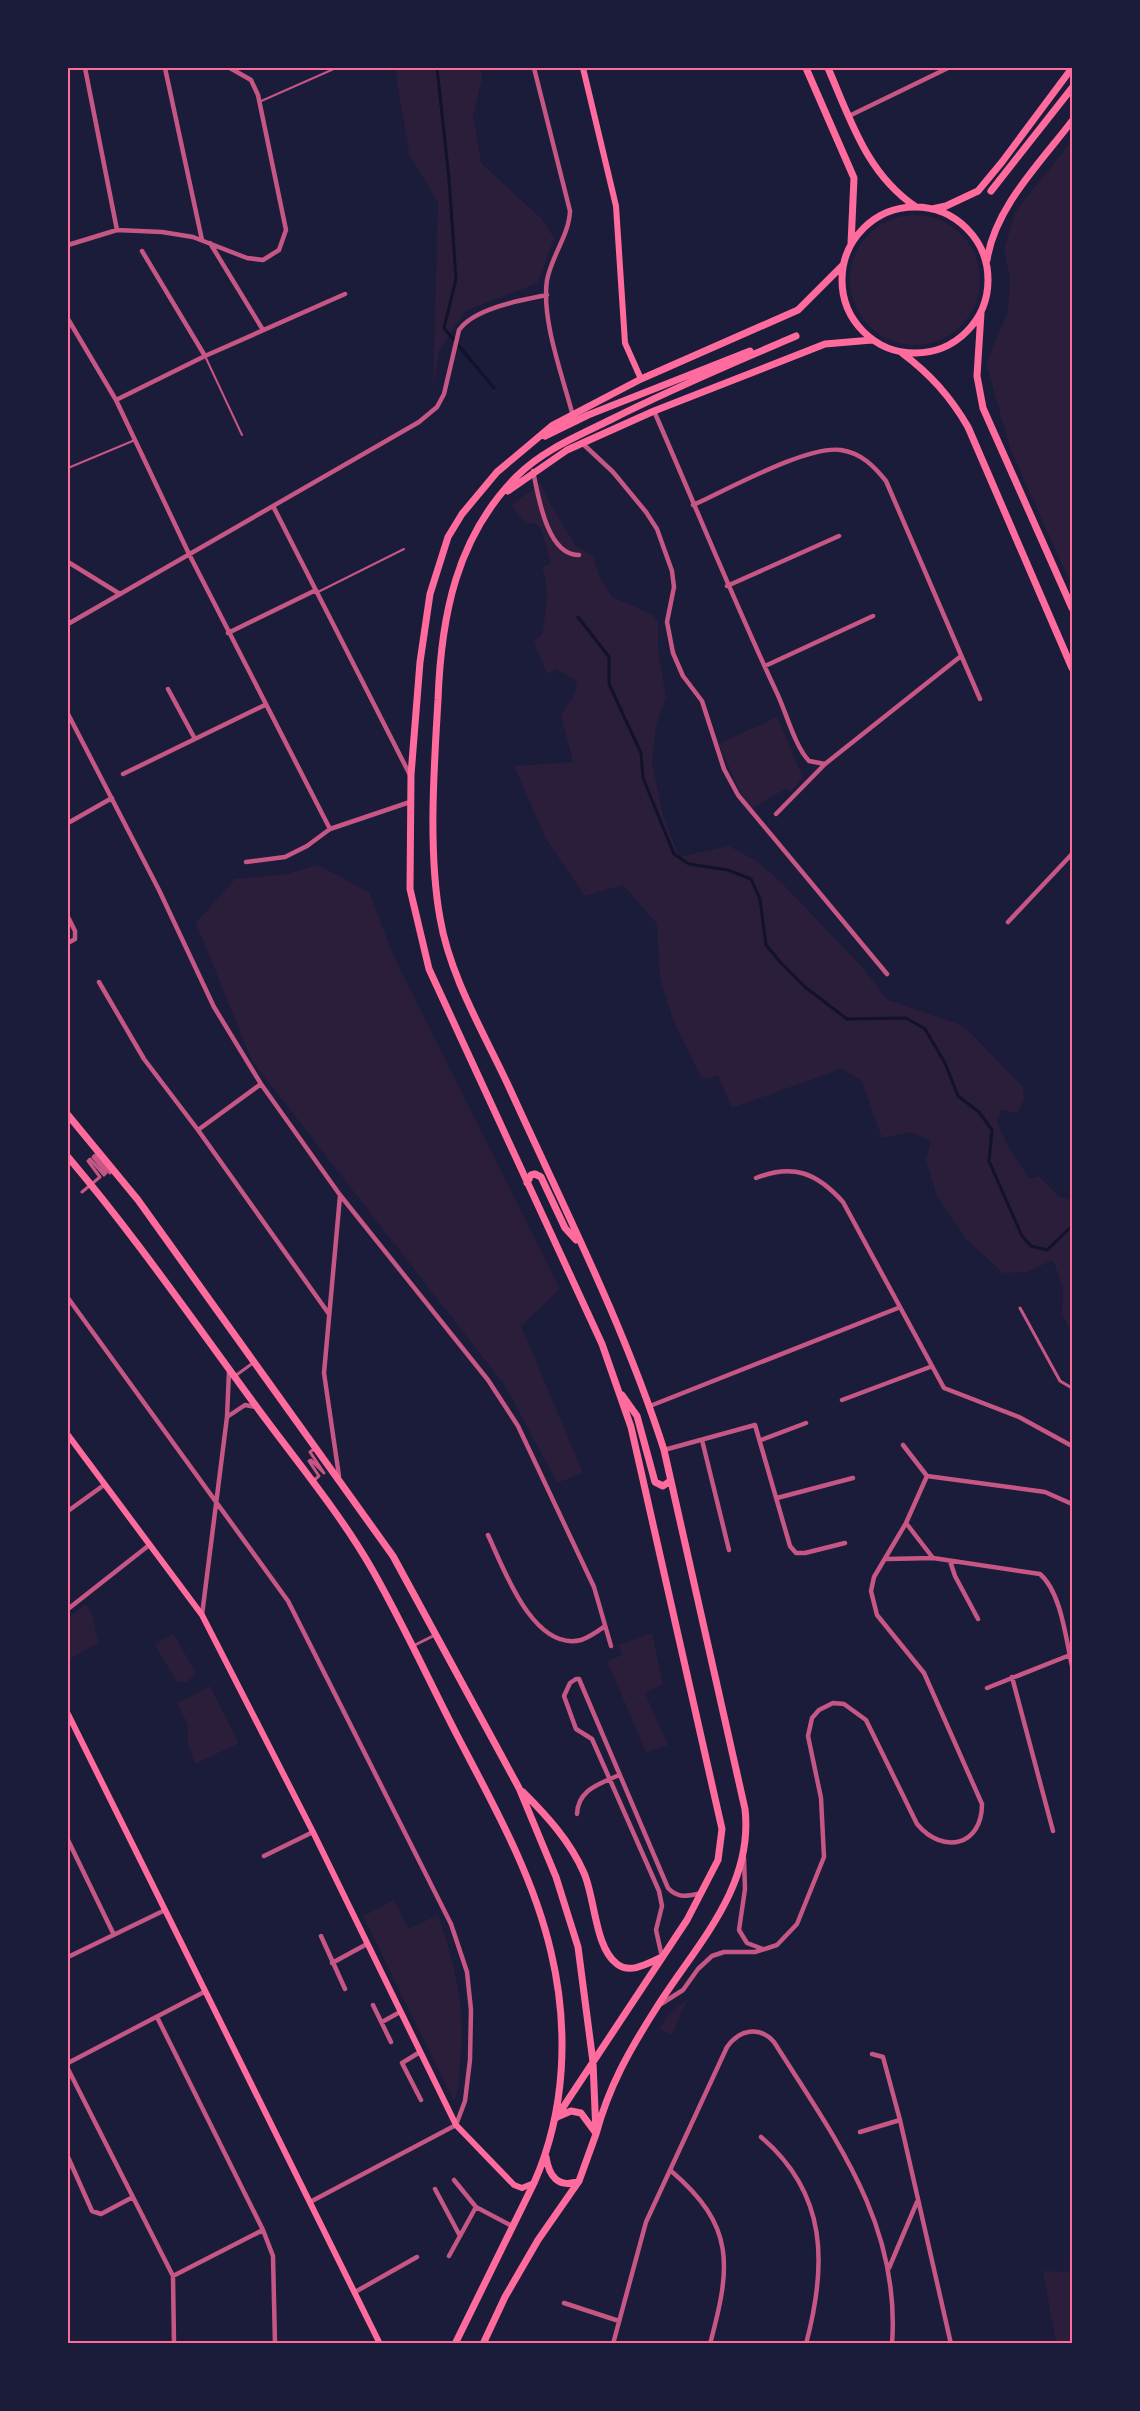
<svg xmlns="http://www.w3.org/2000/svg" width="1140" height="2411" font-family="'Zilla Slab',serif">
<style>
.green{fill:#2a1e3b}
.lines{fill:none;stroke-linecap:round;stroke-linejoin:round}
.stream{stroke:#12122b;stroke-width:3}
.service{stroke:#c65784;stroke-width:2}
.pedestrian{stroke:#c65784;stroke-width:3}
.minor{stroke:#c65784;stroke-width:4.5}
.secondary{stroke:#ff6b9d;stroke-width:6}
.primary{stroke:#ff6b9d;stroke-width:7}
.neatline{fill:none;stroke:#ff6b9d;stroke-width:2}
</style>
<rect width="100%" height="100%" fill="#1b1b3a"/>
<!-- green -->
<path class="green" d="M397,68H481L482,78L473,115L481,163L542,219L554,238L538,283L465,311L439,350L433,389L438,202L410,156L397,82Z
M1072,141V586L1011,451L986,364L1008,311L1010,279L1004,250L1015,212Z
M850 280a65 65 0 1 1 130 0a65 65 0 1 1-130 0Z
M541,483L551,506L576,546L593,556L600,579L612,597L652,614L658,622V651L666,697L656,725L652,762L663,815L679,857L729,846L757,861L782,883L861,966L888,1000L964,1026L1023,1087L1024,1100L1017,1113L1001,1110L997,1122L1010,1150L1030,1179L1039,1176L1059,1197L1072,1200V1333L1062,1315L1063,1288L1053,1260L1027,1272L1003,1273L966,1239L937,1197L926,1159L931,1141L912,1132L882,1138L861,1080L841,1069L732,1108L718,1076L702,1079L673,1020L660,978L657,924L623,885L585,896L546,839L514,766L573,762L561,715L575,694L577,682L557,669L547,674L534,641L542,635C546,613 550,588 542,567L551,563L541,528L533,523L526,524L512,505Z
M777,717L803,778L790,792L787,788L751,809L738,788L719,744Z
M318,865L369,892L394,957L560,1289L521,1326L583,1473L557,1483L506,1387L252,1061L196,923L235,879L287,874Z
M86,1604L93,1617L98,1643L68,1660V1618Z
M173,1633L196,1673L187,1683L176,1681L155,1645Z
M652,1633L663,1684L645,1693L668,1745L646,1752L607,1661L622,1655L618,1645Z
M210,1686L239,1743L195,1764L188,1744V1725L177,1703Z
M394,1900L408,1929L438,1915C456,1969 466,2008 460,2065C459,2076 459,2091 454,2101L363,1916Z
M687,1999L672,2035L659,2029L668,2015Z
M1043,2271L1072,2272V2343H1056Z"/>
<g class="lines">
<!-- stream -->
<path class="stream" d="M437,68L449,179L456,279L444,328L494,388
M578,617L609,657V684L641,753L643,778L674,854L689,864L728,870L751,879L760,899L766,945L781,963L805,987L847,1019L906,1018L925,1029L945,1063L958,1096L979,1112L992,1130L989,1161L1022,1236L1031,1246L1047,1250L1072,1226"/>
<!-- service -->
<path class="service" d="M259,102L336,68
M205,356L242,435
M68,468L135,440
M318,592L404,549"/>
<!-- pedestrian -->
<path class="pedestrian" d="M82,1192L100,1177L88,1161L90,1159L104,1175L106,1173L93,1157L95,1155L110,1173L112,1171
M1020,1308L1060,1381L1072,1388
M235,1376L253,1363
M313,1481L319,1476L309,1461L311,1460L324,1473L310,1452L314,1449
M413,1646L435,1635"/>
<!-- minor -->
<path class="minor" d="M85,68L117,230
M165,68L202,240
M534,68L570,211C569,235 552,255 547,280C541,320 563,377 573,416
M849,116L948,68
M210,243L263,330
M68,245L117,230L162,232L193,237L247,258L263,260L279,250L286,230L258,95L251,80L230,68
M142,251L205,356
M68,319L116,400L189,554L330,829
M116,400L205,356L345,294
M654,411C695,505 733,599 776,691C786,711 794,745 809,761L825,764
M582,443L613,472L646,512L657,529L672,571L674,587L667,622L673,653L683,676L702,701L724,769L738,795L887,974
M533,471C538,495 547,556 579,555
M693,505C727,490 807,445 841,450C861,453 874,466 886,481L980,699
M274,508L410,775
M68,562L120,594
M727,586L839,536
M68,624L419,422L437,407L444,394L459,330C474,308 522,300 547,295
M228,633L316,590
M765,666L873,616
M168,689L195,739
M68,714L159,890L214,1007L261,1084L340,1195L488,1380L518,1426L594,1587L611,1646
M123,774L265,705
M776,814L825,764L961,656
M68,823L112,798
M246,862L285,857L307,846L330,829L410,802
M68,917L75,931V939L68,943
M1008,922L1072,854
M99,982L144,1059L198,1130L329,1314
M198,1130L261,1084
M756,1178C793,1163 817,1173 843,1202L944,1388L1019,1417L1072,1446
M68,1298L288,1601L451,1924L467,1972L471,2010L470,2060L465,2101L456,2125L310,2202
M842,1400L930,1367
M650,1406L898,1308
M227,1417L245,1405L256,1407
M702,1440L729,1550
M761,1440L806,1423
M903,1445L927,1476L1045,1492L1072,1504
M664,1450L755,1425L790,1546L796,1553H805L845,1543
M339,1476L324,1373L340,1196
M777,1498L853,1478
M68,1511L104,1485
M906,1523L933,1558
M488,1535C503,1567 533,1652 581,1640C590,1637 598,1631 605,1626
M887,1559L933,1558L1040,1574C1061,1592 1066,1639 1072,1666
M950,1561L955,1576L978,1619
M68,1609L148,1546
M202,1615L227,1417L229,1371
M1012,1677L1053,1831
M987,1688L1070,1655
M577,1814C578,1789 600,1784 619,1775
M68,1840L114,1935
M264,1856L313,1832
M744,1858L745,1889L739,1930L747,1943L763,1949
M321,1936L345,1989
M68,1957L163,1911
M662,1957L656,1930L662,1906L659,1891L592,1739L576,1729L564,1696L570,1683L576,1679H579L668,1888C678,1899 688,1896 702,1893
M332,1963L367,1944
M661,2004L683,1990L698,1969L712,1956L724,1952H755L777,1945L797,1924L824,1857L821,1798L808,1736L812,1718L819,1710L833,1703L844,1704L866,1720L917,1824C943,1855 982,1846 982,1804L924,1673L877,1615L871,1591L874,1577L906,1523L927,1476
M373,2005L391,2042
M157,2017L263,2230L273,2256L275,2344
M382,2022L400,2012
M420,2052L402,2063L421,2100
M872,2054L883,2057L900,2120L951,2344
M68,2063L204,1992
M68,2069L173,2276L174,2344
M860,2132L900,2120
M761,2137C828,2194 827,2265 806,2344
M68,2157L92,2211L101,2214L133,2197
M670,2170C736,2226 731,2266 710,2344
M454,2180L476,2207L512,2226
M435,2189L460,2236
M449,2256L476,2207
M889,2268L917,2202
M173,2276L263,2230
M355,2292L417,2257
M564,2303L619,2321
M613,2344L646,2222L727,2047C739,2030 759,2025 774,2042C834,2137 901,2224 892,2344"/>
<!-- secondary -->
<path class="secondary" d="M583,68L616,206L625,343L641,379
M68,1435L202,1615L313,1832L456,2125L514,2185L522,2188L534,2183
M68,1714L380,2344"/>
<!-- primary -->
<path class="primary" d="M806,68L854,178L851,244
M828,68C851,121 867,174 916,207
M991,191L1072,88
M842 280a73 73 0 1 1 146 0a73 73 0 1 1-146 0Z
M932,209L946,206L978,191L1002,162L1072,68
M987,260C995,207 1041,162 1072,121
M981,313L977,376L983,408L1072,608
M902,353C930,374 950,396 968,427L1072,668
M545,436L588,415L750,351
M508,491L567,450L654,411L825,344L872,340
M68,1115L138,1200L393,1556L519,1788L556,1877L578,1947L593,2062L596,2134L579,2181L538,2240L505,2297L483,2344
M68,1157C135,1236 194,1322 256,1406C294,1458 336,1508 369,1564C401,1619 428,1679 458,1737C494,1806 533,1875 551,1952C569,2028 566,2111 534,2183L455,2344
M527,1183L531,1175L535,1174L541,1177L565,1228L576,1240
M622,1395L637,1416L655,1482L663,1486L670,1481
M523,1792C547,1816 570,1841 584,1873C595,1898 595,1948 617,1964C630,1974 647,1964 660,1958
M557,2117L571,2111L581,2113L595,2132
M556,2118L687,1920L718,1860L722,1829L631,1427L602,1344L429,969L410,889L411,775L420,662L430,594L448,537L462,514L497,472L553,425L641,379L798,310L843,265
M596,2134C609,2086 629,2051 655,2010C694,1947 754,1889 745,1809L664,1450C624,1325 563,1206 509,1087C484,1033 450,977 440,918C428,851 434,768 438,700C441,617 456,537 517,476C543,450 578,436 610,420C671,389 733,363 796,336
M546,2157C549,2176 558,2189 579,2181"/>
</g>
<!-- border -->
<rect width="1140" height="2411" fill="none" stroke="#1b1b3a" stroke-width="138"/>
<rect x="69" y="69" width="1002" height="2273" class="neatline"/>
</svg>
